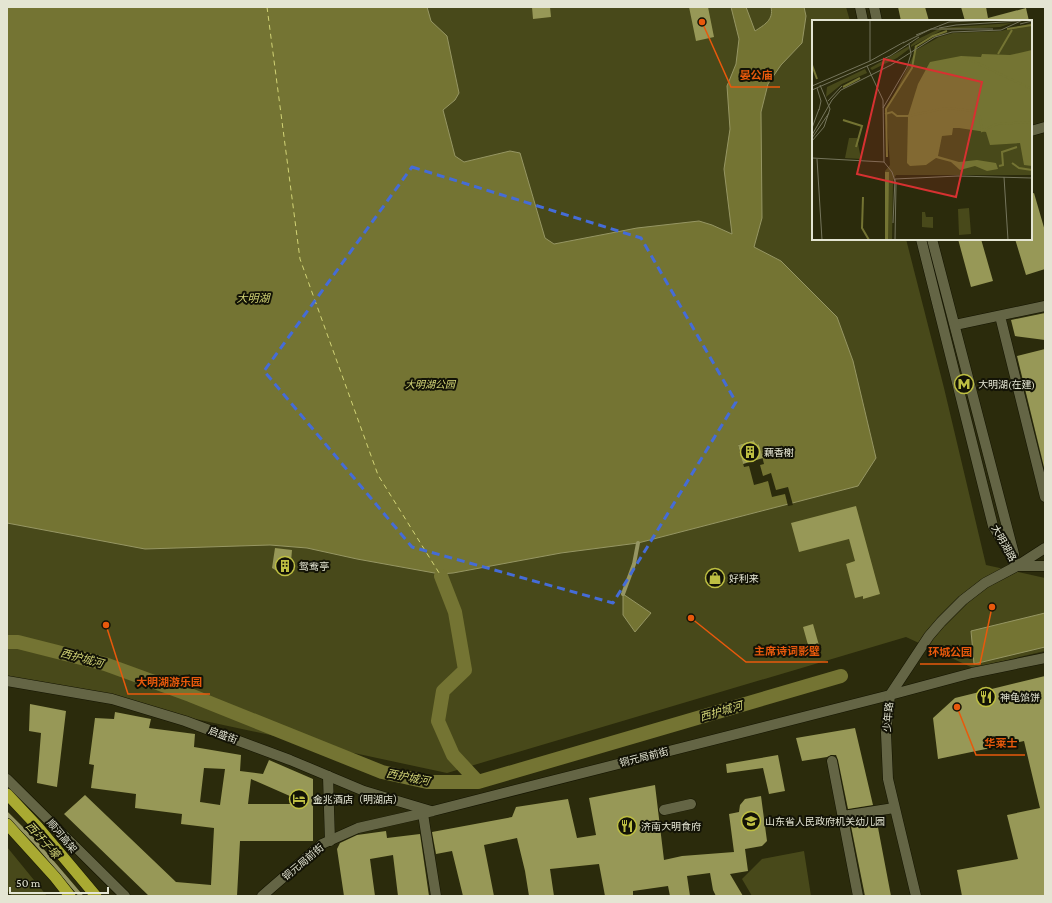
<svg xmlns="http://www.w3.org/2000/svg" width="1052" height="903" font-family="'Crimson Pro','Noto Sans SC',serif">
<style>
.green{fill:#48491a}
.water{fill:#747433;stroke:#969663}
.pier{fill:#2b2b0c}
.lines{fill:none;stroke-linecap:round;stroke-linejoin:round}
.stream{stroke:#969663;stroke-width:4}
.canal{stroke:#747433;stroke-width:14}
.ferry{stroke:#d1d375;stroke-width:1;stroke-dasharray:5 4;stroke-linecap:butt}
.building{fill:#979857;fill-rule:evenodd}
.minor-casing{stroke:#141400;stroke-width:11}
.tertiary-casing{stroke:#141400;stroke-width:11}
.secondary-casing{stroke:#141400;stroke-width:11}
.trunk-casing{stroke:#141400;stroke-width:12}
.minor{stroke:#646545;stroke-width:10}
.tertiary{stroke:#646545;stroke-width:10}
.secondary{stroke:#646545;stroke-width:10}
.trunk{stroke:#a9aa32;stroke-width:11}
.marked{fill:none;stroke:#456cd7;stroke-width:3;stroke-dasharray:8 5;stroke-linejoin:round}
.labels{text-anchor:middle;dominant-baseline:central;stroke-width:4;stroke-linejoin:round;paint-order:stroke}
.park-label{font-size:10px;font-style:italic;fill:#d6d879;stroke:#131306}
.poi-label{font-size:10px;fill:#e4e5d3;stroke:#131306;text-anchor:start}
.street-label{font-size:10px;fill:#e4e5d3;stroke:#131306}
.water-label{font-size:11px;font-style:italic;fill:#d1d375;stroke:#131306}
.inset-river{fill:none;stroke:#747433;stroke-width:2}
.inset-road{fill:none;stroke:#75755c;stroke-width:1}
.view{fill:#d73131;fill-opacity:0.15;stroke:#d73131;stroke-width:2}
.inset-edge{fill:none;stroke:#e4e5d3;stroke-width:2}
.leader{fill:none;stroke:#e8590c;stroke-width:1.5}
.callout-dot{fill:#e8590c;stroke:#131306;stroke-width:1.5}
.callout-label{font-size:11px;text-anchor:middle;font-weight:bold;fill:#e8590c;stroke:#131306;stroke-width:4;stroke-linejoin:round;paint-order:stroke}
</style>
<rect width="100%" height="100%" fill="#2b2b0c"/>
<!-- green -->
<path class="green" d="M7,7H846L850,21H813V239H906L944,388L986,565L1045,578V651L973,668L906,637L447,773L102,699L7,676Z
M7,847L47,896H12L7,890Z
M804,851L811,896H752L742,879L762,859Z"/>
<!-- water -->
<path class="water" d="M7,7H427L431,21L447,36L459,93L455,100L443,110L455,156L464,162L510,151L520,153L545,238L554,244L637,228L699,221L712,225L732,234L724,169L730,129L727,86L736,64L739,39L731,7H746L755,31C764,25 774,20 771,7H804L806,16L802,43L781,65L768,84L761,112L762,218L754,247L781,261L837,317L853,361L876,458L858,486L638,543L561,553L453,573L440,574L357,559L307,548L270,545L145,549L7,523Z
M623,594L651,613L635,632L623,615Z
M1045,613V647L974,664L971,631Z"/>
<!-- pier -->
<path class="pier" d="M754,440L756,445L759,444L764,464L760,465L763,476L771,473L776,490L788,487L793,505L788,506L785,494L772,497L768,481L754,485L749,466L744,467L738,445Z"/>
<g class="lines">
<!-- stream -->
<path class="stream" d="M623,594L634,564L638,543
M7,814L35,842L81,896"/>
<!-- canal -->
<path class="canal" d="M441,576L455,612L465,670L443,691L438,721L453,755L478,782
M7,642H18L105,664L190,695L382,772L427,782H478L841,676"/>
<!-- ferry -->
<path class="ferry" d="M267,7L300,259L378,475L441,576"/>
</g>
<!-- building -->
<path class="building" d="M532,7H550L551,17L533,19Z
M689,7H708L714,37L696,41Z
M898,7H925L929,21H901Z
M961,7H986L988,18L1026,8L1029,21H965Z
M1034,193L1045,231V269L1026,275L1015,239H1031V194Z
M958,239H981L993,281L971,287Z
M1045,313V340L1015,336L1011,320Z
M1045,349V467H1044L1017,356Z
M754,440L756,445L759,444L763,458L743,464L738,445Z
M856,506L880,594L863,599V596L855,598L846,564L855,561L849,539L799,552L791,523Z
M275,548L292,550L290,574L277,571L272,568Z
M813,624L820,649L810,652L803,627Z
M1045,676V896H962L957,870L1018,859L1007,815L1040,808L1024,741L938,759L933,718L955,698Z
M30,704L66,711L57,787L37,783L41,733L29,731Z
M115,712L151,719L149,728L195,734L194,747L241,755L240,771L263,774L269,760L313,779V841H240L237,896H149L64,814L85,795L176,882L211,885L214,828L181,824L182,814L135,808L136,794L91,788L94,765L89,764L95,718L114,719ZM204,768L225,769L220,805L200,802ZM251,779L308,804H248Z
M855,728L873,805L848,809L838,760L836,755H831L827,757L802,761L796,738Z
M778,755L785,791L769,794L763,768L727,773L726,764Z
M655,785L664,860L682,856L734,852L729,814L739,812L740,805L745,799L761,796L767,841L762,846L745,849L748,871L730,874L743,896H716L713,890L710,873L687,876L690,896H670L668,886L633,891V896H605L599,864L550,869L554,896H529L525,871L517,838L484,845L494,896H463L452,851L436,854L432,832L512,817L516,807L568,799L577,838L596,835L589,798Z
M876,817L891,896H865L850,821Z
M386,831L387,838L420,834L429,896H398L393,855L370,859L375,896H344L337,849L340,843L357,835Z"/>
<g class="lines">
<defs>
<path id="minor" d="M1031,131L1045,127
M1000,316L1045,497
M955,325L1045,306
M890,695L972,673L1045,658
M832,761L858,896
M328,776L330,841
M7,779L125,896
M664,810L691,804
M423,814L436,896
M843,816L894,808"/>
<path id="tertiary" d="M7,681L112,699L185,721L290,760L364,791L431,811
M262,896L322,844L358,828L433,811L890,695"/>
<path id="secondary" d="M860,7L863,21
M874,7L877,21
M921,239L993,526L1017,566
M932,239L1014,554
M1017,566H1045
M916,896L888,779L886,733L890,695L929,636L941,622L963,600L985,583L1017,566L1045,548"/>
<path id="trunk" d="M7,794L38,827L96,896
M7,824L55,877L70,896"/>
</defs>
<!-- minor casing -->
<use href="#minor" class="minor-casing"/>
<!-- tertiary casing -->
<use href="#tertiary" class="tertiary-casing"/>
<!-- secondary casing -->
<use href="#secondary" class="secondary-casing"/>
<!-- trunk casing -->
<use href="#trunk" class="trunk-casing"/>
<!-- minor -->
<use href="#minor" class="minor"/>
<!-- tertiary -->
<use href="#tertiary" class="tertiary"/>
<!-- secondary -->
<use href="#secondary" class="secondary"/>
<!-- trunk -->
<use href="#trunk" class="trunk"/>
</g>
<!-- marked area -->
<path class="marked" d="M412,167L641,238L736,402L613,603L412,547L264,371Z"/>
<!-- icons -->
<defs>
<symbol id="metro-ring" viewBox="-11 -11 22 22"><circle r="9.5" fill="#131306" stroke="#bebf42" stroke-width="1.5"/><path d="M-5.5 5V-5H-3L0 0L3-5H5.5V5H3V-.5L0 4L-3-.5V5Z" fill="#bebf42"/></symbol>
<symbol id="building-ring" viewBox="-11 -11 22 22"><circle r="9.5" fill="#131306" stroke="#bebf42" stroke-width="1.5"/><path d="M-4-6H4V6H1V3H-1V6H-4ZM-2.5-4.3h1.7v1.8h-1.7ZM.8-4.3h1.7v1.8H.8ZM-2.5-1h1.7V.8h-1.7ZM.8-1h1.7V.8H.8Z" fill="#bebf42"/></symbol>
<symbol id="shop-ring" viewBox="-11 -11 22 22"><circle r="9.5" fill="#131306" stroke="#bebf42" stroke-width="1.5"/><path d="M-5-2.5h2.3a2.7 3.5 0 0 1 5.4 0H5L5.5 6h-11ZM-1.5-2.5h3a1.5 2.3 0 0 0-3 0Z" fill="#bebf42"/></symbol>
<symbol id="restaurant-ring" viewBox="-11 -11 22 22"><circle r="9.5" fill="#131306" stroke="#bebf42" stroke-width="1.5"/><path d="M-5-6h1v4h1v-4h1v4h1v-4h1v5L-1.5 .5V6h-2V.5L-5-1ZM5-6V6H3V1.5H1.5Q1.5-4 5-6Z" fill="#bebf42"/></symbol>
<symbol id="hotel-ring" viewBox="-11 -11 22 22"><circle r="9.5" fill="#131306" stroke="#bebf42" stroke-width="1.5"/><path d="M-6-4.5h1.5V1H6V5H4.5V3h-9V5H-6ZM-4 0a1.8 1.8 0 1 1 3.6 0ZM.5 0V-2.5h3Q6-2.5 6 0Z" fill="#bebf42"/></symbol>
<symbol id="school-ring" viewBox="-11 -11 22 22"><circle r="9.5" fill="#131306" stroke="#bebf42" stroke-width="1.5"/><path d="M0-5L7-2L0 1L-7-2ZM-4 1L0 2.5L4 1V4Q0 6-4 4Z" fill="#bebf42"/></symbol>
</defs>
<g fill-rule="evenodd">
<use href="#metro-ring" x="953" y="373" width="22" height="22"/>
<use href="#building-ring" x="739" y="441" width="22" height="22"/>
<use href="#building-ring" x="274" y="555" width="22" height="22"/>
<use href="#shop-ring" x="704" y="567" width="22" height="22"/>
<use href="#restaurant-ring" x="975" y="686" width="22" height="22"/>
<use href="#hotel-ring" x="288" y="788" width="22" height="22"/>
<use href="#school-ring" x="740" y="810" width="22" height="22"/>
<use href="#restaurant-ring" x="616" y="815" width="22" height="22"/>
</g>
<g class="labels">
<!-- park labels -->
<g class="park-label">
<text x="430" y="384">大明湖公园</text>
</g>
<!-- poi labels -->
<g class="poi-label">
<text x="978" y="384">大明湖(在建)</text>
<text x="764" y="452">藕香榭</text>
<text x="299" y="566">鸳鸯亭</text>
<text x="729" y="578">好利来</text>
<text x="1000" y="697">神龟馅饼</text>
<text x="313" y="799">金兆酒店（明湖店）</text>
<text x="765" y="821">山东省人民政府机关幼儿园</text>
<text x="641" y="826">济南大明食府</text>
</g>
<!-- street labels -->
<g class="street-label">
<text transform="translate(1004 543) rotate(61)">大明湖路</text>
<text transform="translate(888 717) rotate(-85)">少年路</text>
<text transform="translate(223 735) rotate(21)">启盛街</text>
<text transform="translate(644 757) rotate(-14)">铜元局前街</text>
<text transform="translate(62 836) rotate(50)">顺河高架</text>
<text transform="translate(303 862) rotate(-40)">铜元局前街</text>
</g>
<!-- water labels -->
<g class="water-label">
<text x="253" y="298">大明湖</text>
<text transform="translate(82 658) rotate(15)">西护城河</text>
<text transform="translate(721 711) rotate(-16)">西护城河</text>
<text transform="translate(408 777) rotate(11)">西护城河</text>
<text transform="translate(43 840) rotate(48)">西圩子壕</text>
</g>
</g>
<!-- overview -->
<g transform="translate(812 20)">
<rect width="220" height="220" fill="#2b2b0c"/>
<path d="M200,3L188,7L130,10L99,27V25L106,19L129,8ZM220,3V155H84L81,161L80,220H73V151L78,145L74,91L104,30L127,17L141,13L189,11ZM97,26V29L85,38L60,50L58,48ZM53,49L55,53L30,64L14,77L15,67ZM37,118H45L49,139L33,138ZM157,188L159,214L147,215L146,189ZM110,192H113L114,197H121V208L110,207Z" fill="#48491a"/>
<path d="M220,30V146L212,145L208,123L178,125L174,112L147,108H141L140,115L130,116L126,136L147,142L165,140L184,143L186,149L175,151L163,146L148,150L139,142L124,138L114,145L98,146L95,143L96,96L106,64L118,42L149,36L169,37L170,34L198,35ZM73,152H77L76,220H73Z" fill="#747433"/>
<path class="inset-river" d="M195,9L220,5M103,27L121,16L135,11M186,34L200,10M154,38L220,69M0,45L5,59M31,67L48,58M73,94L80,92L85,96H96M96,96L134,88L163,91L168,97L170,111L185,104L220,102M31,100L50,106L44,127M75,137L74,89L100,48L104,26M200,143L207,148L220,150M187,146L191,145L190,132L205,127M51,177L50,208L57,220"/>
<path class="inset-road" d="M208,4L220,1M127,8L144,5L207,1M104,15L137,2L180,0M91,23L119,9H181M58,41V0M55,46L71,80L72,142M0,66L58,41L92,22M5,68L9,81L7,90M0,70L78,36L107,17M16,81L30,66M71,88L95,47L99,34L97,24M0,108L7,89M0,115L20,80L29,70L79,45L123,17L140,12L189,10L211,0M0,118L17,93M0,121L12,107L18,89L8,65M0,138L72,142L80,152L84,164L83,220M5,139L10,220M192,157L196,220M83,159L146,156L220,158M81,203L83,159"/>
<path class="view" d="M72,39L170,62L144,177L45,154Z"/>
<rect width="220" height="220" class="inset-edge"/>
</g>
<!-- callouts -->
<path class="leader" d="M702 22L731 87H780M691 618L746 662H828M992 607L980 664H920M106 625L128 694H210M957 707L976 755H1025"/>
<g class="callout-dot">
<circle cx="702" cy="22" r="4"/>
<circle cx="691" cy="618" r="4"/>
<circle cx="992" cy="607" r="4"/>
<circle cx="106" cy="625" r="4"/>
<circle cx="957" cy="707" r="4"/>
</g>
<g class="callout-label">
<text x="756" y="79">晏公庙</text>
<text x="787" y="655">主席诗词影壁</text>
<text x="950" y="656">环城公园</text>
<text x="169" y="686">大明湖游乐园</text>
<text x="1001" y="747">华莱士</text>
</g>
<!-- border -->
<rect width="1052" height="903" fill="none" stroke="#e4e5d3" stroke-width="16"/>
<!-- scale -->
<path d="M10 887v6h98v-6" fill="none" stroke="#e4e5d3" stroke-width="2"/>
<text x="16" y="887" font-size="12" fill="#e4e5d3" stroke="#131306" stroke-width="3" paint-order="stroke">50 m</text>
</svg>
